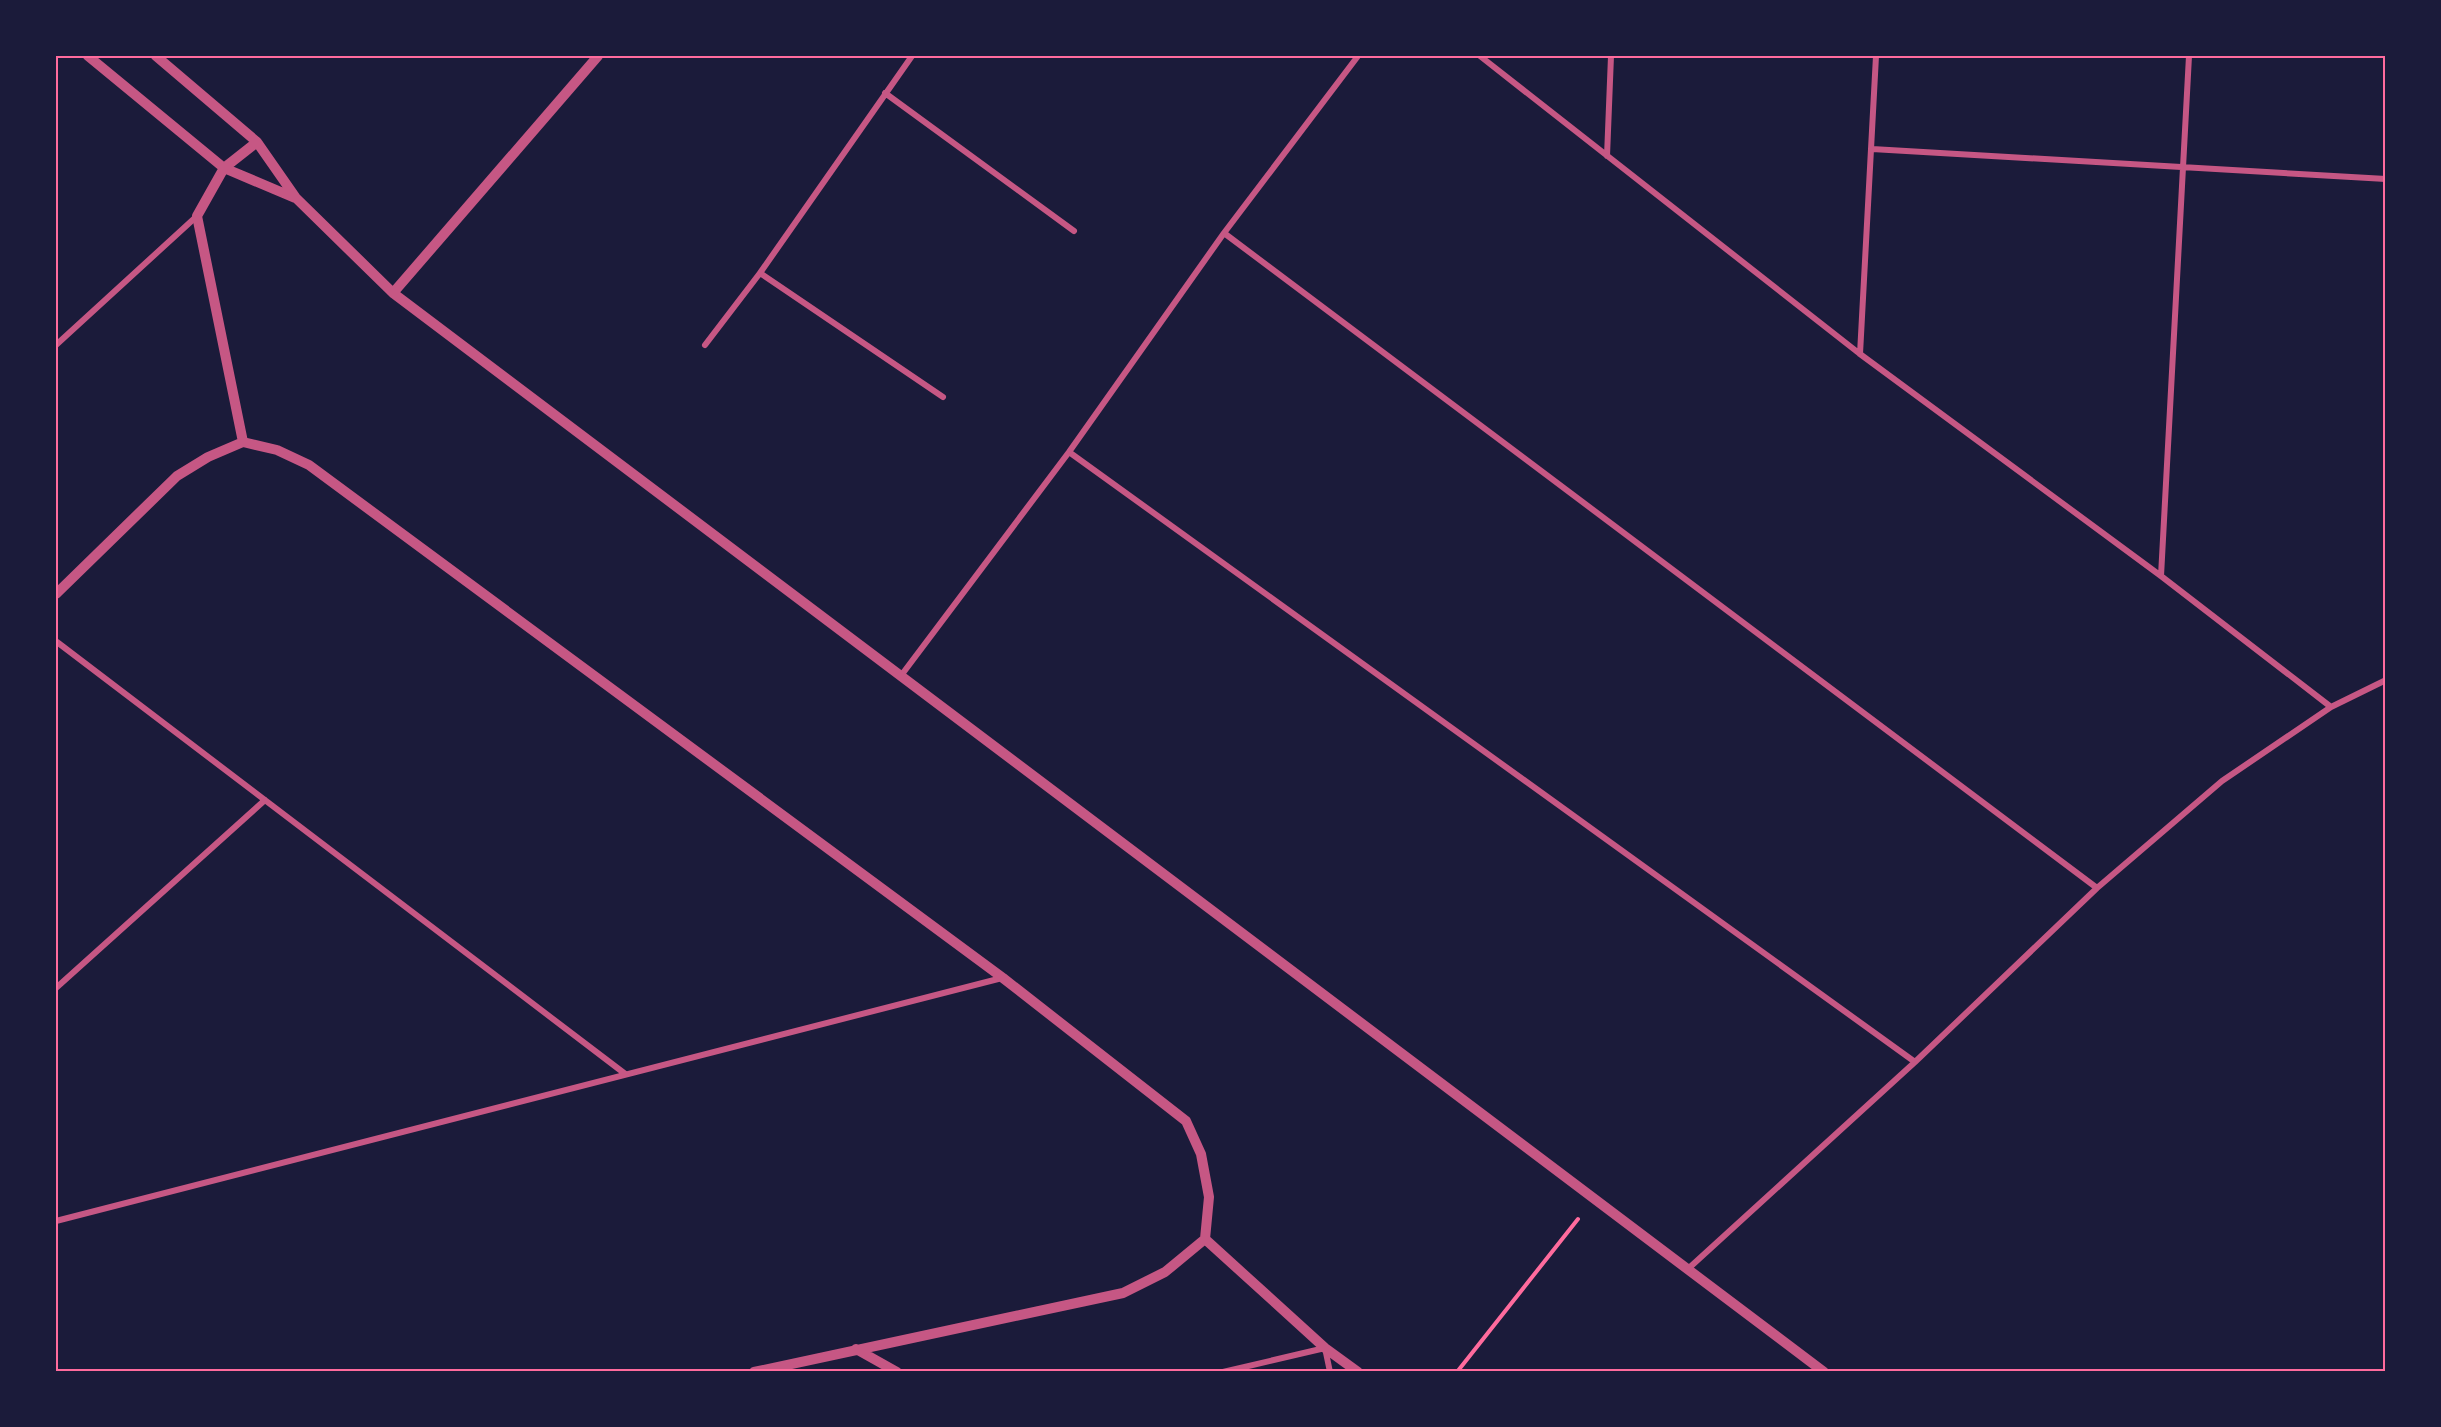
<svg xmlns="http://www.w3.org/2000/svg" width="2441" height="1427" font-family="Montserrat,sans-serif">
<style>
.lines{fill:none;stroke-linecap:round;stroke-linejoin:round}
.path{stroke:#ff6b9d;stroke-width:4}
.minor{stroke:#c65784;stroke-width:6}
.tertiary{stroke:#c65784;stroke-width:10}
.neatline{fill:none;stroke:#ff6b9d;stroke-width:2}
</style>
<rect width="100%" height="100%" fill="#1b1b3a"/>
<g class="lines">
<!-- path -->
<path class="path" d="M1457,1372L1578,1219"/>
<!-- minor -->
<path class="minor" d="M1480,56L1860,354L2161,576L2331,707
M885,93L1074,231
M1872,149L2386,179
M1607,156L1611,56
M1224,233L2097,888
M760,273L943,397
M56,345L197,216
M705,345L760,273L912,56
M1860,354L1876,56
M1069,452L1915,1062
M2161,576L2189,56
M57,642L624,1073
M900,677L1069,452L1224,233L1358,56
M56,988L265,800
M56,1221L1002,978
M1689,1268L1915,1062L2097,888L2222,781L2331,707L2386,680
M1223,1372L1325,1348L1330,1372"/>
<!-- tertiary -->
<path class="tertiary" d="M88,56L224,168L295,198
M156,56L257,142L296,198L393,293L1824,1372
M393,293L598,56
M243,442L277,450L309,465L1003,978L1186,1121L1201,1154L1209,1197L1205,1239
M243,442L197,216L224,168L257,142
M56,594L177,476L208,457L243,442
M1205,1239L1325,1348L1358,1372
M856,1349L897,1372
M754,1372L1123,1293L1165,1272L1205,1239"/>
</g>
<!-- border -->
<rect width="2441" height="1427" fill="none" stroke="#1b1b3a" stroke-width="114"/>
<rect x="57" y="57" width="2327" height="1313" class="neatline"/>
</svg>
